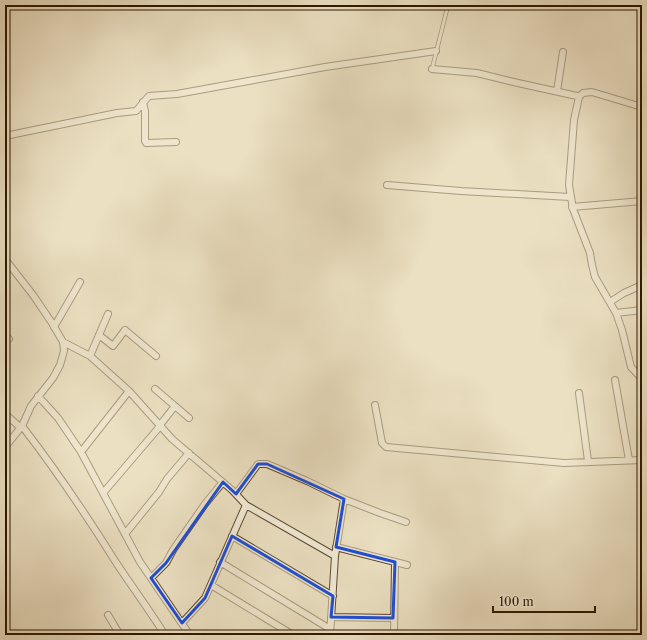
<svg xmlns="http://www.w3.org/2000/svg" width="647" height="640" font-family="'Libre Caslon Text',serif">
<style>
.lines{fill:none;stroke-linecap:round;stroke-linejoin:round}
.service-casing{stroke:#5d4930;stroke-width:4.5}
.minor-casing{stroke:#5d4930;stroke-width:8}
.service{stroke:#f2ebd7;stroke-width:3}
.minor{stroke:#f2ebd7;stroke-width:6}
.marked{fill:none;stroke:#1d4ed8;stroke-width:3;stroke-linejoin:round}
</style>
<rect width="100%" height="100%" fill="#ebe0c2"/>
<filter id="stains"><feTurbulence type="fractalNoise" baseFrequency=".005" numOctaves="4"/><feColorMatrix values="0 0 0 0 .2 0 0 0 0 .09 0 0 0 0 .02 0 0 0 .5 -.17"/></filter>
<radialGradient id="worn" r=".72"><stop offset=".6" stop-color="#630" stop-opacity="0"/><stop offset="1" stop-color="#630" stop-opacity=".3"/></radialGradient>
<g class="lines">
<defs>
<path id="service" d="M432,69L448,5"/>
<path id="minor" d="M432,69L477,73L518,83L577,96L579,97L574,120L569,185L573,209L590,253L592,265L595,277L616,313L622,330L631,367L642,379
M557,91L563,52
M579,97L583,93L592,92L642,107
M143,102L145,111V141L146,143L176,142
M5,136L117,113L136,111L149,96L177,94L325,67L436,51
M387,185L461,191L570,197
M572,207L642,201
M5,259L33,295L52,323L63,342L64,351L60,365L53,378L31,406L22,426L5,447
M610,302L624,293L642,285
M616,313L642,310V313
M54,327L80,282
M5,335L9,339
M99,335L113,346L125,330L156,356
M63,342L90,356L129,391L172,439L232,490L246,505L335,556
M90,356L108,314
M615,380L629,460
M155,389L189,418
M579,393L588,461
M38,396L58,418L81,452L140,562L187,631L185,635
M375,405L382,443L386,447L564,463L642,460
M5,414L20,427
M160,425L175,406
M22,426C56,470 87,516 117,564C133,588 150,611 165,635
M81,452L129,391
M103,493L161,425
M236,494L258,464H267L307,481L344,499L380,513L406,522
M125,534L159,492L167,479L189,453
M232,536L333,596
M336,547L407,565
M220,562L330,629
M151,578L166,563L173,550L205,504L223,482
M211,585L293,635
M108,615L120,635
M331,617L393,618
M182,623L205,598L246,505
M330,635L335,556L344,499
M394,635L395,562"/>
</defs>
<!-- service casing -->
<use href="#service" class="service-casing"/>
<!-- minor casing -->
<use href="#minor" class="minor-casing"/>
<!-- service -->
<use href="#service" class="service"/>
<!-- minor -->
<use href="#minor" class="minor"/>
</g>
<!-- marked area -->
<path d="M0 0H647V640H0ZM258,464H267L344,499L336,547L395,562L393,618L331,617L333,596L232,536L205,598L182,623L151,578L166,563L223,482L236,494Z" fill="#ebe0c2" fill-opacity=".55" fill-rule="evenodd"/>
<path class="marked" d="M258,464H267L344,499L336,547L395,562L393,618L331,617L333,596L232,536L205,598L182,623L151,578L166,563L223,482L236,494Z"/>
<!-- margin -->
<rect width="647" height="640" fill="none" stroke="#ebe0c2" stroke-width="20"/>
<rect x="6" y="6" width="635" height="628" fill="none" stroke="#2e1700" stroke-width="2"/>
<rect x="10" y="10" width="627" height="620" fill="none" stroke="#2e1700"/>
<!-- scale -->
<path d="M493 606v6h102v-6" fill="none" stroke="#2e1700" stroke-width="2"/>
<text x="499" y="606" font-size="12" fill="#2e1700" stroke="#f2ebd7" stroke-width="3" paint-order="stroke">100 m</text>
<rect width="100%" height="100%" filter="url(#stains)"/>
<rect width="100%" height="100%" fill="url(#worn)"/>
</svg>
